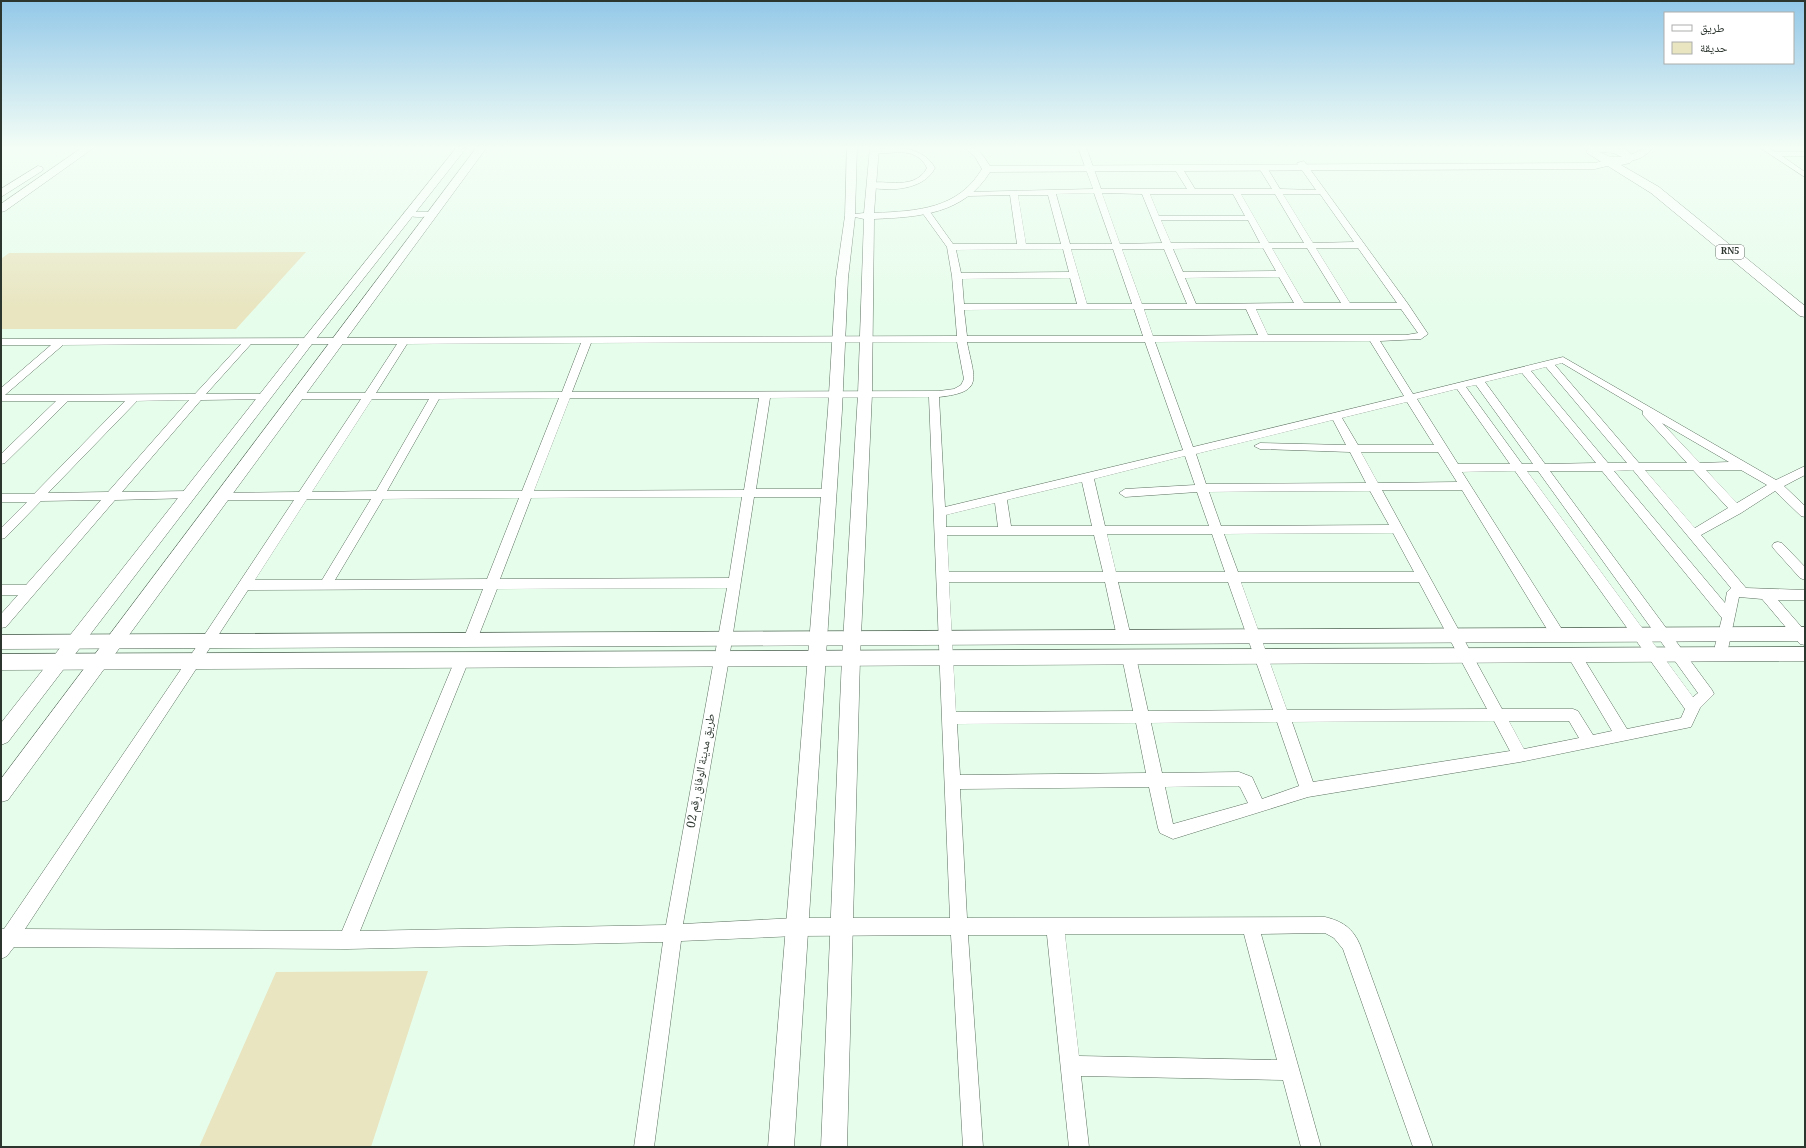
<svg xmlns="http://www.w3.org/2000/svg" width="1806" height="1148" font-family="Georgia,'Noto Naskh Arabic',serif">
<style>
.green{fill:#e8e5c0}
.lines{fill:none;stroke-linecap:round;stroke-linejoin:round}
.minor-casing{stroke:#5c7060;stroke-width:1}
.tertiary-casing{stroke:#5c7060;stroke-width:1}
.secondary-casing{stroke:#5c7060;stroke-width:1}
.primary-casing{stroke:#5c7060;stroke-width:1}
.minor{fill:#fff;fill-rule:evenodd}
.tertiary{fill:#fff;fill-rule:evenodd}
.secondary{fill:#fff;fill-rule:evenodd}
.primary{fill:#fff;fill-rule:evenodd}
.labels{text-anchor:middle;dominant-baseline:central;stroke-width:3;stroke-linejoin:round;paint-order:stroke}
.shield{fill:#fff;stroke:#6b726d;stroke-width:1}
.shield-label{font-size:9px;font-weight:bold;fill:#2c352e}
.near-street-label{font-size:12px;fill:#2c352e;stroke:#fff}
</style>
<rect width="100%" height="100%" fill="#e7fdeb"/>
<!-- green -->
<path class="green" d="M306,252L236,329H1V259L9,253Z
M428,971L371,1147H199L276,972Z"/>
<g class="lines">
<defs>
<path id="minor" d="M1078,147H1086L1101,189H1187L1174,168L1178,166H1181L1195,189H1272L1259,168L1263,166H1266L1280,189L1316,190L1297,163L1304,161L1408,304L1428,334L1421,339L1380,341L1413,394L1563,357L1776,480L1805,466V475L1784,486L1805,506V517L1801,516L1775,491L1741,513L1701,535L1746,588L1805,590V600H1778L1805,631V645L1800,644L1762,599L1739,597L1727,654L1725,658L1720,659L1715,658L1713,654L1722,618L1602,471H1550L1712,690L1714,694L1700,708L1691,727L1520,762L1308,797L1173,839L1160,833L1158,828L1149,787L960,789L967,918L1325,917C1342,921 1353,928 1360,945L1433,1147H1413L1343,949L1334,938L1325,933L1261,934L1321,1147H1301L1283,1080L1081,1076L1089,1147H1069L1047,935H968L983,1147H963L951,935L796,936L681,941L654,1147H634L663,942L347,949L14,947L7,956L1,959V929H4L203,637L294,500H224L218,496L220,493L299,492L361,399H298L293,396L298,393H365L397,344H251L206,394H265L270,397L269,399L201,400L122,492L189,491L195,495L193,498L115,500L6,627L1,628V614L18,595H1V585H26L101,500L41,501L5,538L1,539V528L27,502H1V494H34L125,401H68L5,463L1,464V454L56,401H1V388L51,345H1V339L957,336L952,276L947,247L921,211L928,209L953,244H1017L1010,195L969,196L965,194L969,192L1093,189ZM1094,193L1112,244H1070L1056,194ZM1102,193L1142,194L1162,243L1120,244ZM1150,194H1233L1245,216H1159ZM1241,194H1275L1304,243H1269ZM1283,194H1320L1354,242L1313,243ZM1018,195H1048L1061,244H1026ZM1161,220H1248L1260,243H1171ZM1263,248L1276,271L1183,272L1173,249ZM1272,248H1307L1341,303H1304ZM1316,248H1358L1397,303H1350ZM1063,249L1069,272L961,273L956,250ZM1071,249H1113L1132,304H1087ZM1122,249H1164L1187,304H1142ZM1279,277L1294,303L1196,304L1185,278ZM1070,278L1077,304H964L962,279ZM1134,309L1143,336H967L964,310ZM1144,309H1246L1258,335L1153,336ZM1256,309H1401L1418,333L1406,335H1268ZM1370,341L1404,396L1193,447L1155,342ZM957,342L964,379L961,385L954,389L939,391L572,392L591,343ZM967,342H1145L1183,450L945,507L939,397C985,392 974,379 967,342ZM581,343L562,392L376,393L407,344ZM241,344L195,394L5,395L63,345ZM1562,363L1643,411V415L1687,463H1639L1555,365ZM1546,367L1627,463H1608L1531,371ZM1522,373L1596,463L1545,464L1485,382ZM1476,385L1533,464H1522L1466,387ZM1457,389L1510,464H1458L1417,399ZM929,397L950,918H796L683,924L729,659L754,497H828L834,493L828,489H756L770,398ZM559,398L522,491H387L439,399ZM570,398H759L744,490L534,491ZM372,399H429L376,491L312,492ZM189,400L108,492L48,493L137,401ZM1407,402L1434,445H1358L1342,418ZM1333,420L1346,445L1260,443L1254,446L1260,449L1350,452L1366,483L1206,484L1196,454ZM1662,423L1729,462L1700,463ZM1361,452H1438L1457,482L1378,483ZM1185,456L1195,485L1125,489L1119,493L1125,497L1197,492L1209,526H1105L1094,479ZM1633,470L1731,588L1727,592L1725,603L1614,471ZM1645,470H1693L1728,508L1695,528ZM1706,470H1741L1767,485L1737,503ZM1515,471L1685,709L1681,718L1627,729L1579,651L1574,650L1569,651L1567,655L1612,731L1593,735L1578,711L1573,709H1502L1382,490H1462L1553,639L1558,640L1563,639L1565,635L1563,631L1462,472ZM1527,471H1538L1698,693L1693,697ZM1082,482L1092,526H1011L1007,500ZM1370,491L1389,525L1221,526L1209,492ZM742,497L729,578L500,579L531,498ZM519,498L487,579L335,580L383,499ZM307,499H371L322,580H255ZM995,503L998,527H946V515ZM1393,533L1414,572H1238L1224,534ZM1107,534H1212L1225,572H1116ZM947,535H1094L1103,572H949ZM949,582H1105L1117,637L1119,641L1124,642L1129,641L1131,637L1118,582H1228L1273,710L1148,711L1136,657L1134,653L1129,652L1124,653L1122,657L1133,711L956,712ZM1241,582H1419L1487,709L1287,710ZM727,588L666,925L360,931L469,660L467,656L462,655L457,656L455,660L342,931L25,929L248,590L483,589L463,640L465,644L470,645L475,644L477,640L497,589ZM1494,721L1510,751L1313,782L1292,722ZM1509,721H1569L1579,738L1524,749ZM1277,722L1299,786L1262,799L1252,777L1239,772L1162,773L1151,723ZM1136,723L1146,773L960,775L957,724ZM1238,786L1240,787L1248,803L1173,824L1165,787ZM1065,934H1244L1277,1060L1079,1056Z
M1759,147H1768L1775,152H1805V156H1782L1805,172V177Z
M888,148C907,148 925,150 935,168C924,190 890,192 868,187L867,185C877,176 913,194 927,168C913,140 881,160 869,151L873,149Z
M405,212H431L435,214C430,218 409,218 404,214Z
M1778,542L1782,543L1805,567V580L1800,578L1774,549L1772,546L1774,543Z"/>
<path id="tertiary" d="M457,147H467L312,344L8,742L1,745V723L304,338Z
M477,147H487L8,800L1,802V779Z
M847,147H857L855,214L864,213L870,147H879L874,213C918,211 958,209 982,169L975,157L964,147C979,147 982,154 990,166L1595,163L1616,158L1621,161L1619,163L1595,169L990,172C964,214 920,217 874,219L872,394L860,658L847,1147H821L842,658L858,394L864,219L855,217L848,278L842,410L794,1147H768L828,410L836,278L845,216Z"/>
<path id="secondary" d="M83,147H95L5,211L1,212V204Z
M1643,147H1653C1648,155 1635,163 1625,160L1624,158L1641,150Z
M38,166L42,167L43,169L42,171L1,197V189Z
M1805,627V641L1,649V635Z
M1805,647V661L1,670V654Z"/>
<path id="primary" d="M1618,147L1627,150L1635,158L1630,163L1621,165L1659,187L1805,306V317L1800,316L1651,193L1587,153V150L1591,147ZM1599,152L1613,153L1622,157H1611Z"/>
</defs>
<!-- minor casing -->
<use href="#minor" class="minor-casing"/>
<!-- tertiary casing -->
<use href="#tertiary" class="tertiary-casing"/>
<!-- secondary casing -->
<use href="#secondary" class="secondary-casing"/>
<!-- primary casing -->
<use href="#primary" class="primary-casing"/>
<!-- minor -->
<use href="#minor" class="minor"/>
<!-- tertiary -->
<use href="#tertiary" class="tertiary"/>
<!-- secondary -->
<use href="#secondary" class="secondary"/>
<!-- primary -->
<use href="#primary" class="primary"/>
</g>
<!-- sky -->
<linearGradient id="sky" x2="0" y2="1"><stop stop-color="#93c8e8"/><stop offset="0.48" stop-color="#f4fef6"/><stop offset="1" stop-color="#f4fef6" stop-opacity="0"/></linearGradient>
<rect width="1806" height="308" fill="url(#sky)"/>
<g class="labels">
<!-- shield labels -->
<rect class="shield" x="1716" y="245" width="28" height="14" rx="3"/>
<g class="shield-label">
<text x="1730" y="252">RN5</text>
</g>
<!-- near-street labels -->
<g class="near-street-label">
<text transform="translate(702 771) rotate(-80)">طريق مدينة الوفاق رقم 02</text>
</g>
</g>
<!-- border -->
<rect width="1806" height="1148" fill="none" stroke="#2c352e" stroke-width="4"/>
<!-- legend -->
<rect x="1664" y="12" width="130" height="52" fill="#ffffff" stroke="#abaeab"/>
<rect x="1672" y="25" width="20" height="6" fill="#ffffff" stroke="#abaeab"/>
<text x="1700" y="32" font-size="12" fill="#2c352e">طريق</text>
<rect x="1672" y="42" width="20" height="12" fill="#e8e5c0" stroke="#abaeab"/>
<text x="1700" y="52" font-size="12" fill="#2c352e">حديقة</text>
</svg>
